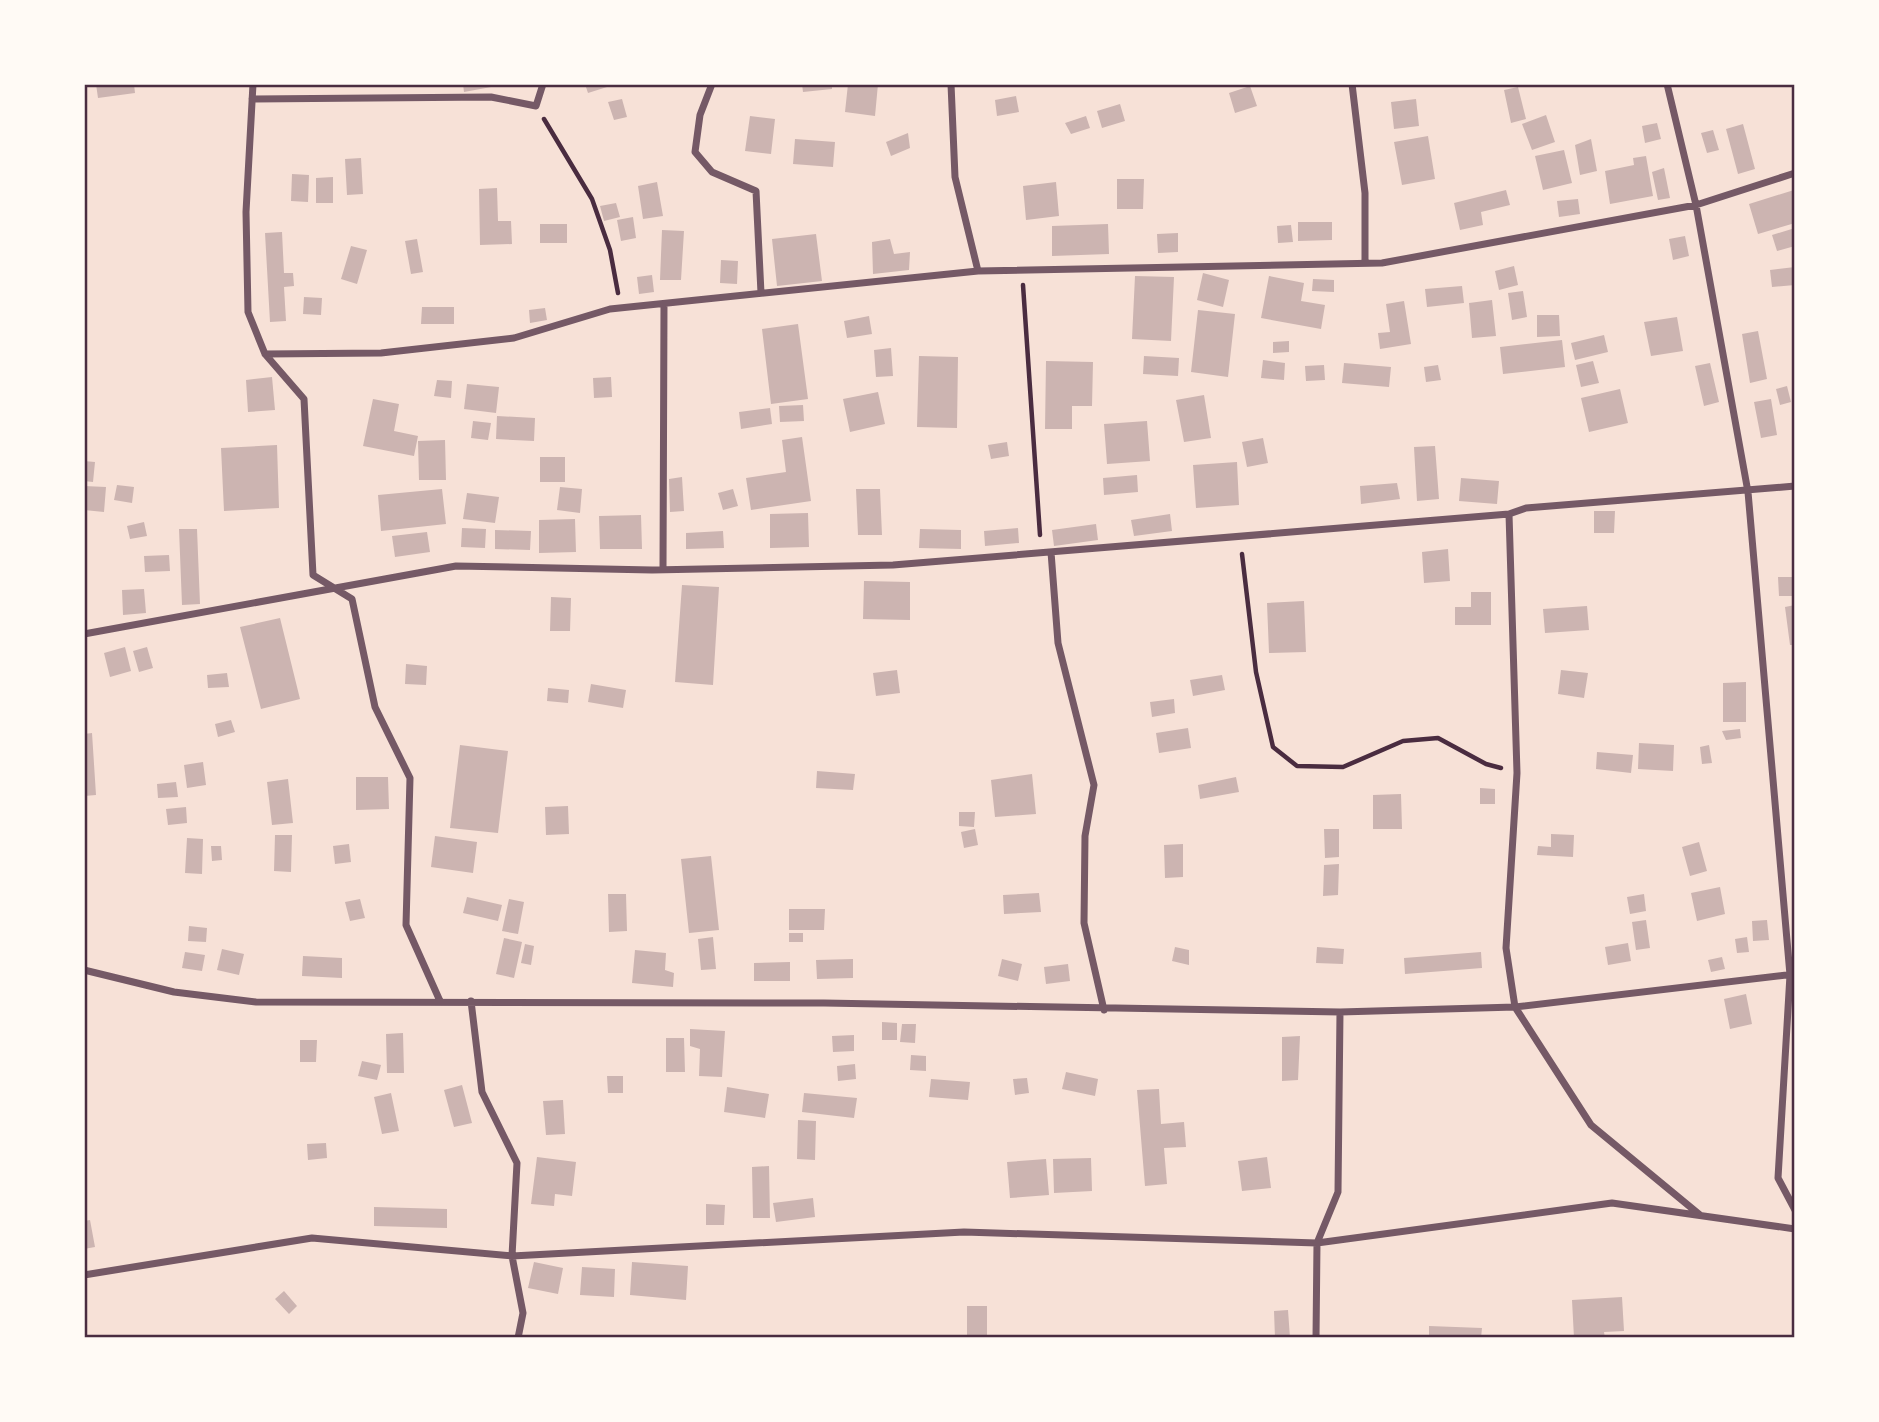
<svg xmlns="http://www.w3.org/2000/svg" width="1879" height="1422" font-family="Inter,sans-serif">
<style>
.building{fill:#ccb4b1}
.lines{fill:none;stroke-linecap:round;stroke-linejoin:round}
.path{stroke:#4a2c40;stroke-width:4.5}
.minor{stroke:#755966;stroke-width:7}
.neatline{fill:none;stroke:#4a2c40;stroke-width:2.5}
</style>
<rect width="100%" height="100%" fill="#f7e1d7"/>
<!-- building -->
<path class="building" d="M96,84H134L135,93L98,98Z
M463,84H502V85L464,92Z
M585,84H606L607,87L588,93Z
M802,84H832V89L803,92Z
M848,84H878L875,116L845,112Z
M1250,86L1257,106L1235,113L1229,93Z
M1518,87L1526,119L1511,123L1504,90Z
M1016,96L1019,112L997,116L995,100Z
M622,99L627,117L614,120L608,102Z
M1416,99L1419,126L1394,129L1391,102Z
M1120,104L1125,121L1102,128L1097,111Z
M1546,115L1555,142L1532,150L1522,124Z
M750,116L775,119L771,154L745,151Z
M1086,116L1090,128L1071,134L1065,123Z
M1657,123L1661,139L1645,143L1642,126Z
M1743,124L1755,169L1738,174L1726,129Z
M1713,130L1719,150L1707,153L1701,133Z
M908,133L910,148L891,156L886,142Z
M1428,136L1435,179L1402,185L1394,142Z
M795,139L835,142L833,167L793,164Z
M1591,139L1597,171L1580,175L1575,145Z
M1564,150L1572,183L1543,190L1535,156Z
M1646,156L1653,196L1610,204L1605,171L1634,165L1633,158Z
M361,158L363,194L347,195L345,159Z
M1664,168L1670,198L1658,200L1652,172Z
M292,174L309,175L308,202L291,201Z
M333,177V203H316V178Z
M1117,179H1144L1143,209H1117Z
M657,182L663,216L643,219L638,186Z
M1056,182L1059,216L1026,220L1023,186Z
M497,188L498,221H511L512,244L480,245L479,189Z
M1506,190L1510,205L1481,212L1483,225L1460,230L1454,203Z
M1794,190L1795,223L1758,234L1749,204Z
M1578,199L1580,214L1559,217L1557,201Z
M616,203L620,217L604,221L600,206Z
M633,217L636,238L621,241L617,220Z
M1298,222H1332V240L1298,241Z
M540,224H567V243H540Z
M1108,224L1109,254L1052,256V226Z
M1291,225L1293,242L1278,243L1277,226Z
M1795,228V246L1777,251L1772,235Z
M662,230L684,231L681,280H660Z
M282,232L284,273H293L294,286L284,287L286,321L270,322L265,233Z
M1178,233V252L1158,253L1157,234Z
M816,234L822,281L777,286L772,239Z
M1685,236L1689,256L1673,260L1669,239Z
M417,239L423,272L411,274L405,241Z
M890,239L894,254L910,252L909,270L873,274L872,242Z
M351,246L367,250L357,284L341,279Z
M721,260L738,261L737,284L720,283Z
M1514,266L1518,285L1499,290L1495,271Z
M1795,267V285L1772,287L1770,270Z
M1203,273L1229,280L1223,307L1197,300Z
M652,275L654,292L639,294L637,277Z
M1135,276L1174,277L1171,341L1132,339Z
M1269,276L1304,283L1301,301L1325,305L1321,329L1261,318Z
M1313,279L1334,280V292L1312,291Z
M1462,286L1464,303L1427,307L1425,289Z
M1523,291L1527,317L1512,320L1508,293Z
M304,297L322,298L321,315L303,314Z
M1492,300L1496,336L1472,338L1469,303Z
M1404,301L1411,344L1380,349L1378,333L1390,332L1386,304Z
M422,307H454V324H421Z
M545,308L547,320L530,323L529,310Z
M1198,310L1235,314L1228,377L1191,372Z
M1537,315H1559L1560,336L1537,337Z
M869,316L872,334L847,338L844,321Z
M1677,317L1683,351L1651,356L1644,322Z
M798,324L808,399L771,404L762,329Z
M1758,331L1767,379L1750,383L1742,334Z
M1604,335L1608,352L1575,360L1571,343Z
M1562,340L1565,367L1503,374L1500,347Z
M1289,341V352L1273,353V342Z
M891,348L893,376L876,377L874,350Z
M919,356L958,357L957,428L917,427Z
M1144,356L1179,358L1178,376L1143,374Z
M1263,360L1285,363L1284,380L1261,378Z
M1046,361L1093,362L1092,406H1072V429H1045Z
M1593,361L1599,383L1581,387L1576,365Z
M1344,363L1391,367L1389,387L1342,383Z
M1710,363L1719,402L1704,406L1695,366Z
M1324,365L1325,380L1306,381L1305,366Z
M1438,365L1441,380L1426,382L1424,367Z
M272,377L275,410L248,412L246,380Z
M611,377L612,397L594,398L593,378Z
M437,380L452,381L451,398L434,396Z
M467,384L499,387L496,413L464,409Z
M1787,386L1791,402L1780,405L1776,389Z
M1620,389L1628,423L1589,432L1581,398Z
M878,392L885,424L850,432L843,399Z
M1204,395L1211,438L1184,442L1176,400Z
M373,399L399,404L394,431L418,436L414,456L363,446Z
M1771,399L1777,435L1761,438L1754,402Z
M803,405L804,421L780,422L779,406Z
M770,408L772,424L741,429L739,412Z
M497,416L535,418L534,441L496,439Z
M473,421L491,423L488,440L471,438Z
M1147,421L1150,461L1107,464L1104,424Z
M802,437L811,501L751,510L746,478L786,472L782,440Z
M1263,438L1268,463L1247,467L1242,442Z
M445,440L446,480H419L418,441Z
M1007,442L1009,456L991,459L988,445Z
M277,445L279,508L224,511L221,448Z
M1435,446L1439,499L1417,501L1414,447Z
M540,457H565V482H540Z
M84,461L95,462L93,482L84,481Z
M1237,462L1239,505L1196,508L1193,465Z
M1137,475L1138,492L1104,495L1103,478Z
M682,477L684,511L670,512L669,479Z
M1461,478L1499,481L1497,504L1459,501Z
M1397,483L1400,499L1361,504L1360,486Z
M117,485L134,487L132,503L114,500Z
M84,486L106,487L104,512L84,510Z
M560,487L582,489L580,513L557,510Z
M442,489L446,524L381,531L378,495Z
M733,489L738,506L723,510L718,493Z
M856,489H880L882,535H858Z
M467,493L499,497L495,523L463,519Z
M1594,511H1615L1614,533H1594Z
M808,513L809,547L770,548V514Z
M1170,514L1172,531L1134,536L1131,520Z
M641,515L642,549H600L599,516Z
M575,519L576,552L539,553V520Z
M144,522L147,536L130,539L127,526Z
M1096,524L1098,540L1054,546L1052,530Z
M462,528L486,529L485,548L461,547Z
M1018,528L1019,543L985,546L984,531Z
M179,529H197L200,604L182,605Z
M920,529L961,530V549L919,548Z
M495,530L531,531L530,550L495,549Z
M723,531L724,548L686,549V533Z
M427,532L430,552L395,557L392,536Z
M1448,549L1450,581L1424,583L1422,552Z
M169,555L170,571L145,572L144,556Z
M1778,577H1795V596H1779Z
M864,581L910,582V620L863,619Z
M682,585L719,587L713,685L675,682Z
M144,589L146,613L123,615L122,590Z
M1471,592H1491V625H1455V607H1471Z
M551,597L571,598L570,631H550Z
M1304,601L1306,652L1269,653L1267,603Z
M1795,605V645H1790L1785,607Z
M1587,606L1589,630L1545,633L1543,609Z
M280,618L300,699L261,709L240,627Z
M125,647L131,671L110,677L104,653Z
M147,647L153,668L139,672L133,651Z
M406,664L427,666L426,685L405,684Z
M897,670L900,693L876,696L873,673Z
M1561,670L1588,673L1584,698L1558,694Z
M227,673L229,687L208,688L207,675Z
M1222,675L1225,690L1193,696L1190,680Z
M1746,682V722H1723V683Z
M591,684L626,690L623,708L588,702Z
M548,688L569,690L568,703L547,701Z
M1174,699L1175,713L1152,717L1150,702Z
M231,720L235,732L218,737L215,724Z
M1188,728L1191,748L1159,753L1156,733Z
M1740,729L1741,738L1726,740L1722,731Z
M92,733L96,795L84,796V734Z
M1639,743L1674,745L1673,771L1638,769Z
M460,745L508,751L498,833L450,828Z
M1709,745L1712,763L1702,764L1700,747Z
M1597,752L1633,755L1631,773L1596,769Z
M203,762L206,785L187,788L184,765Z
M817,771L855,774L853,790L816,788Z
M1032,774L1036,814L995,817L991,780Z
M356,777H388L389,809L356,810Z
M1236,777L1239,792L1200,799L1198,785Z
M288,779L293,823L272,825L267,782Z
M176,782L178,797L158,798L157,784Z
M1480,788L1495,789V804H1480Z
M1401,794L1402,829H1373V795Z
M568,806L569,834L546,835L545,807Z
M186,807L187,823L168,825L166,809Z
M959,812H975L974,827L959,826Z
M975,829L978,845L964,848L961,832Z
M1324,829H1339V857L1325,858Z
M1551,834L1574,835L1573,857L1537,855L1538,846L1551,847Z
M275,835H292L291,872L274,871Z
M435,836L477,842L473,873L431,867Z
M187,838L203,839L202,874L185,873Z
M1699,842L1707,871L1690,876L1682,847Z
M349,844L351,862L335,864L333,846Z
M1183,844V877L1165,878L1164,845Z
M211,846H221L222,860L212,861Z
M711,856L719,930L689,933L681,859Z
M1339,864L1338,895L1323,896L1324,865Z
M1720,887L1725,914L1697,921L1691,893Z
M1039,893L1041,912L1004,914L1003,895Z
M608,894H626L627,931L609,932Z
M1644,894L1646,911L1630,914L1627,897Z
M467,897L502,905L498,921L463,913Z
M360,899L365,918L350,921L345,902Z
M509,899L524,902L518,934L502,931Z
M789,909H825L824,930H789Z
M1646,920L1650,948L1636,950L1632,922Z
M1767,920L1769,940L1753,941L1752,921Z
M189,926L207,928L206,942L188,941Z
M789,933H803V942H789Z
M713,937L716,969L701,970L698,939Z
M1747,937L1749,952L1737,953L1735,939Z
M504,938L522,942L514,978L496,974Z
M1628,943L1631,961L1608,965L1605,947Z
M525,944L534,946L531,965L521,963Z
M1175,947L1189,950V965L1172,961Z
M1317,947L1344,949L1343,964L1316,963Z
M222,949L244,954L239,975L217,970Z
M635,950L666,953L665,970L674,973L673,987L632,983Z
M185,952L205,955L202,971L182,968Z
M1481,952L1482,968L1405,974L1404,958Z
M303,956L342,958V978L302,976Z
M1722,957L1725,969L1711,972L1708,960Z
M853,959V978L817,979L816,960Z
M1002,959L1022,964L1018,981L998,976Z
M790,962V981H754V963Z
M1068,964L1070,981L1046,984L1044,967Z
M1746,994L1752,1024L1730,1029L1724,999Z
M882,1022L897,1023V1040H882Z
M902,1024H916L915,1043L900,1042Z
M690,1029L725,1031L722,1077L699,1076L700,1049L690,1046Z
M403,1033L404,1073H387L386,1034Z
M854,1035V1051L833,1052L832,1036Z
M1300,1036L1298,1080L1282,1081V1037Z
M666,1038H684L685,1072H666Z
M300,1040H317L316,1062H300Z
M911,1055L926,1056V1071L910,1070Z
M362,1061L381,1065L377,1080L358,1076Z
M855,1064L856,1079L838,1081L837,1066Z
M1066,1072L1098,1079L1095,1096L1062,1089Z
M607,1076H623V1093H608Z
M1027,1078L1029,1093L1015,1095L1013,1079Z
M931,1079L970,1082L968,1100L929,1097Z
M462,1085L472,1123L454,1127L444,1090Z
M727,1087L769,1094L765,1118L724,1112Z
M1159,1089L1161,1124L1184,1122L1186,1147L1164,1148L1167,1184L1145,1186L1137,1090Z
M391,1093L399,1131L382,1134L374,1097Z
M804,1093L857,1098L854,1118L802,1112Z
M563,1100L565,1134L546,1135L543,1101Z
M798,1120L816,1121L815,1160L797,1159Z
M326,1143L327,1158L308,1160L307,1144Z
M537,1157L576,1162L572,1196L555,1194L554,1206L531,1204Z
M1267,1157L1271,1188L1242,1191L1238,1161Z
M1091,1158L1092,1191L1054,1193L1053,1159Z
M1046,1159L1049,1195L1010,1198L1007,1162Z
M769,1166L770,1218H753L752,1167Z
M813,1198L815,1217L776,1222L773,1203Z
M706,1204L725,1205L724,1225H706Z
M374,1207L447,1209V1228L374,1226Z
M90,1220L95,1247L84,1249V1221Z
M534,1262L563,1268L558,1294L528,1288Z
M632,1262L688,1266L686,1300L630,1295Z
M582,1267L615,1269L614,1297L580,1295Z
M284,1291L297,1306L289,1314L275,1299Z
M1622,1297L1624,1331L1604,1332L1605,1338H1574L1572,1300Z
M967,1306H987V1338H967Z
M1288,1310L1290,1338H1275L1274,1311Z
M1429,1326L1482,1328L1481,1338H1429Z"/>
<g class="lines">
<!-- path -->
<path class="path" d="M544,119L592,199L610,250L618,293
M1023,285L1040,535
M1242,554L1256,672L1273,747L1297,766L1343,767L1403,741L1438,738L1486,764L1501,768"/>
<!-- minor -->
<path class="minor" d="M253,84L246,212L248,312L265,354L304,399L313,575L352,599L375,707L410,778L406,925L440,1001
M712,84L700,115L695,152L712,172L756,191L761,293
M951,84L955,177L978,271
M1352,84L1365,193V263
M1667,84L1696,205L1748,492L1790,975L1778,1178L1795,1210
M252,99L491,97L536,106L543,84
M265,354L381,353L514,338L610,309L978,271L1382,263L1696,205L1795,173
M1509,514L1517,773L1506,948L1515,1007L1591,1125L1700,1215
M1051,552L1058,643L1094,785L1085,836L1084,923L1104,1010
M663,569L664,304
M84,634L456,566L652,570L893,565L1509,514L1526,508L1795,486
M84,970L174,992L256,1002L824,1003L1340,1012L1515,1007L1795,974
M471,1001L482,1092L517,1163L512,1256L523,1313L518,1338
M84,1275L312,1238L512,1256L964,1232L1317,1243L1612,1203L1795,1229
M1316,1338L1317,1243L1338,1192L1340,1012"/>
</g>
<!-- border -->
<rect width="1879" height="1422" fill="none" stroke="#fffaf5" stroke-width="172"/>
<rect x="86" y="86" width="1707" height="1250" class="neatline"/>
</svg>
